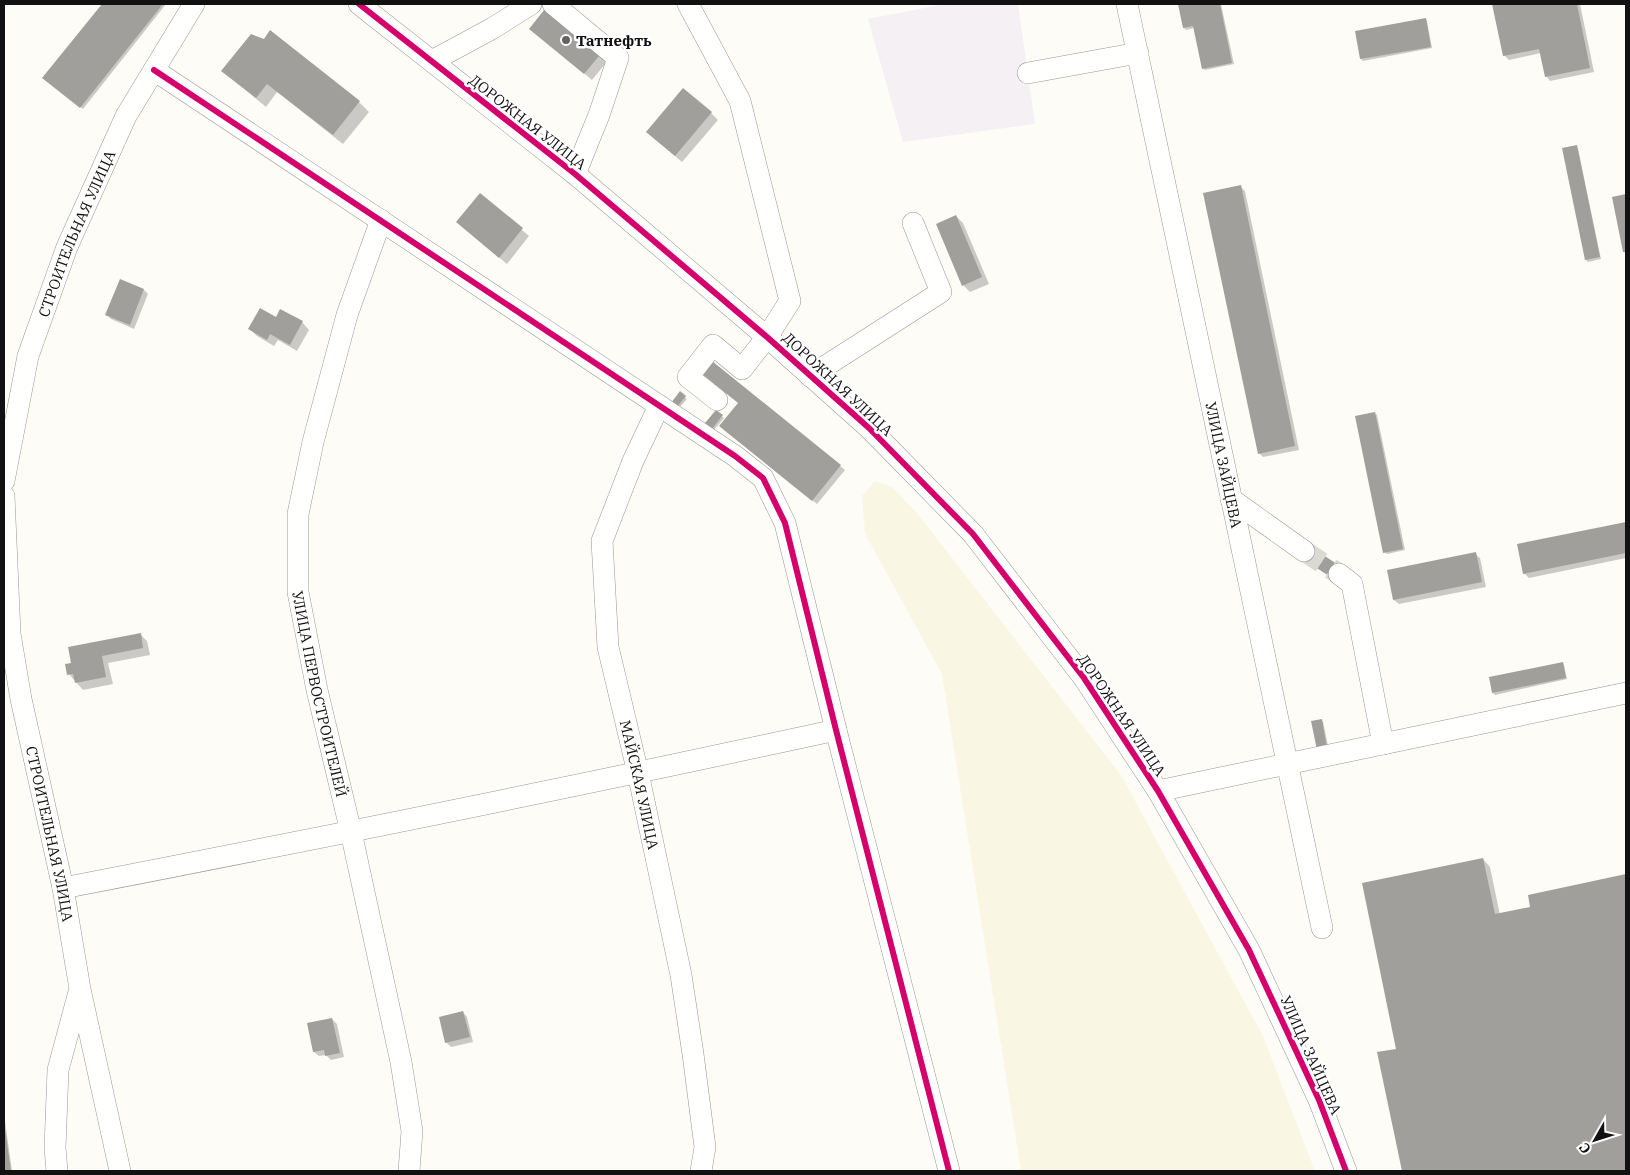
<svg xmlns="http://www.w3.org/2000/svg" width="1630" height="1175" font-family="'IBM Plex Serif',serif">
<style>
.industrial{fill:#f5f0f3}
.farmland{fill:#f9f7e4}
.shadow{fill:#0003}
.building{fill:#a19f9c}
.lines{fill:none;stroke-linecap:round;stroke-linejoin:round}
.minor-tunnel{stroke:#dad9d4;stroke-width:21;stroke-dasharray:21 11;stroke-linecap:butt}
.minor-casing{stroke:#979795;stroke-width:22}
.minor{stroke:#fffffe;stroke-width:21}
.cycleway-casing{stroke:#fff;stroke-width:9}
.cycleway{stroke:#d6006c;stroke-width:6}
.poi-dot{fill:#646362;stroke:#fff;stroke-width:2}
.labels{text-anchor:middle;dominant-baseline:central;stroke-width:5;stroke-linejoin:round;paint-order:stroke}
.poi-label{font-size:15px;font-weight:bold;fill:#111;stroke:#fff;text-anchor:start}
.street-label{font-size:15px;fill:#111;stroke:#fff}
</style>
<rect width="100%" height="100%" fill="#fdfcf7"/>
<!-- industrial -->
<path class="industrial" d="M945,4H1018L1035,124L903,142L868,19Z"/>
<!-- farmland -->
<path class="farmland" d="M875,481L892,487L917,513L1121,775L1263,1036L1315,1171H1021L942,674L865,534L862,496Z"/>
<!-- shadow -->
<path class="shadow" d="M103,4H166L83,109L44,78Z
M1179,4H1221L1234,64L1205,70L1203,68L1194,28L1186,30L1184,28Z
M1494,4H1580L1594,72L1550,81L1546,76L1541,53L1509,60L1504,55Z
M1425,19L1427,21L1432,48L1363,61L1361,59Z
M531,29L610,58L592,80Z
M270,32L359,102L369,112L343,144L277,92L266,107L223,71L264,40Z
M711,113L718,120L682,162L655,139Z
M1576,147L1578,149L1601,259L1588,262L1586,260Z
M1240,186L1245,191L1299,450L1263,457L1259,453Z
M480,194L529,236L507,264L457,222Z
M1626,195V254L1624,252L1613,198Z
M956,216L963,223L989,284L970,292L963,285Z
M144,290L148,294L134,329L111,319L107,315Z
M277,318L302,322L309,330L297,351L278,340L274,346L257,336L250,329Z
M680,393L687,399L679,408L672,403Z
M739,403L840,466L845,470L817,504L797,488Z
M716,412L724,418L714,430L707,423Z
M1375,413L1377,415L1405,550L1387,554L1385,552Z
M1626,523V558L1529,578L1524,573L1518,545Z
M1475,554L1480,558L1486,587L1399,604L1394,600L1389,571Z
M140,634L147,641L150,655L108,663L113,684L83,690L69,674L72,664Z
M1562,663L1564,665L1567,679L1495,695L1493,693Z
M1321,720L1323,722L1329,750L1320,752Z
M1483,859L1490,867L1500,915L1532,908L1529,896L1626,876V1171H1403L1379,1053L1398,1050Z
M463,1012L467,1017L473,1042L451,1047L446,1042Z
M332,1019L337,1024L344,1057L331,1060L326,1055L319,1056L314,1052L308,1024Z
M4,1114L12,1171H4Z"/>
<!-- building -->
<path class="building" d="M102,4H163L80,108L42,78Z
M1178,4H1220L1232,63L1202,69L1193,26L1183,28Z
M1492,4H1577L1590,68L1545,77L1539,49L1503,56Z
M548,5L604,50L584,74L529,29Z
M1426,18L1431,47L1360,59L1355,31Z
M270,30L360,101L333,135L267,84L256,98L221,71L251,34L264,39Z
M683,88L712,112L675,156L646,132Z
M1577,145L1600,257L1585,260L1562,148Z
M1241,185L1295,446L1258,454L1203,193Z
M480,193L523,228L499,258L456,222Z
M1626,194V252H1623L1612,197Z
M956,215L982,277L962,286L936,224Z
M120,279L144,289L130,325L105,315Z
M260,308L276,317L280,309L303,321L290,345L270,334L267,340L248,329Z
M712,361L841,465L812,501L719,426L738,403L702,374Z
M680,391L686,396L676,408L671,403Z
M716,410L723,415L712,429L705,423Z
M1375,412L1403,549L1383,553L1355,416Z
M1626,522V553L1523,574L1517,544Z
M1308,545L1343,568L1335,580L1300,557Z
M1476,552L1482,582L1393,600L1387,570Z
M141,633L143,648L102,656L106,677L75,683L73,674L67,675L65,664L71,663L68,647Z
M1563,662L1566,678L1492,693L1489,677Z
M1322,719L1327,748L1317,750L1311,721Z
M1483,858L1495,914L1530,907L1528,895L1626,874V1171H1402L1377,1052L1396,1049L1362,883Z
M463,1011L470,1037L445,1043L439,1017Z
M332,1018L340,1053L325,1056L324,1050L313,1052L307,1023Z
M4,1129H5L11,1171H4Z"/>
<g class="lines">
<!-- minor-tunnel -->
<path class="minor-tunnel" d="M1304,551L1339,574"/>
<defs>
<g id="minor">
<path d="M359,4L575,174L767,337L869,428L973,534L1084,678L1158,791L1249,950L1319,1100L1346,1171"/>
<path d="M553,4L618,58L599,115L575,174"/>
<path d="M688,4L740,101L790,301L767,337L742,369L713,345L688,377L717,400"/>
<path id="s1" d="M1127,4L1322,928"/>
<path d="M432,61L493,28L531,4"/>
<path d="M154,70L735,456L763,478L785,523L836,730L949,1171"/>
<path d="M1028,73L1138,53"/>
<path id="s2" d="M381,220L347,315L313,442L298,514V592L317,690L351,832L401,1062L412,1131L409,1171"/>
<path d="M810,376L941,292L913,223"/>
<path id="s3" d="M659,406L633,461L602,541L608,647L638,773L681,975L693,1054L705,1147L701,1171"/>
<path id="s4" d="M4,481L28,356L67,247L126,116L194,4"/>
<path id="s5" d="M4,496L10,634L21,699L63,888L80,989L120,1171"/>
<path d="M1231,499L1304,551"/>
<path d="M1339,574L1352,584L1383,744"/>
<path d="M1158,791L1626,693"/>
<path d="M63,888C321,838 579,786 836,730"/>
<path d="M57,1171L55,1148L58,1070L79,992"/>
</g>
</defs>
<!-- minor casing -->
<use href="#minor" class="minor-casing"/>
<!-- minor -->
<use href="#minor" class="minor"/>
<defs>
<path id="cycleway" d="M359,4L575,174L767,337L869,428L973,534L1084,678L1158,791L1249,950L1319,1100L1346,1171
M154,70L735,456L763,478L785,523L836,730L949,1171"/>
</defs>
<!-- cycleway casing -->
<use href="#cycleway" class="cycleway-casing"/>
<!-- cycleway -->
<use href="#cycleway" class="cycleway"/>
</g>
<!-- markers -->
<circle class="poi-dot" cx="566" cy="40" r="5"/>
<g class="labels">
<!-- poi labels -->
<g class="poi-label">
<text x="576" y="40">Татнефть</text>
</g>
<!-- street labels -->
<g class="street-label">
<text transform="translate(528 122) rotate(38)">ДОРОЖНАЯ УЛИЦА</text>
<text stroke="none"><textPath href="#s4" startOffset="259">СТРОИТЕЛЬНАЯ УЛИЦА</textPath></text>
<text transform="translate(838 384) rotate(43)">ДОРОЖНАЯ УЛИЦА</text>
<text stroke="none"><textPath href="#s1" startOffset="471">УЛИЦА ЗАЙЦЕВА</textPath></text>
<text stroke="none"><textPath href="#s2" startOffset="488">УЛИЦА ПЕРВОСТРОИТЕЛЕЙ</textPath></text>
<text transform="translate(1122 715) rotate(56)">ДОРОЖНАЯ УЛИЦА</text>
<text stroke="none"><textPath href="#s3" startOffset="394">МАЙСКАЯ УЛИЦА</textPath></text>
<text stroke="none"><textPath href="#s5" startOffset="342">СТРОИТЕЛЬНАЯ УЛИЦА</textPath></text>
<text transform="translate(1311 1055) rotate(66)">УЛИЦА ЗАЙЦЕВА</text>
</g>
</g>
<!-- border -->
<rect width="1630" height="1175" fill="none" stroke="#111111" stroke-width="10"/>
<!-- north arrow -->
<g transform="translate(1595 1140) rotate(231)" stroke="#ffffff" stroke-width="4" paint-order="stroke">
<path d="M0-4L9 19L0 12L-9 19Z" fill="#111111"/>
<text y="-8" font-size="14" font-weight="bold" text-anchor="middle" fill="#111111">С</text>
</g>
</svg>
